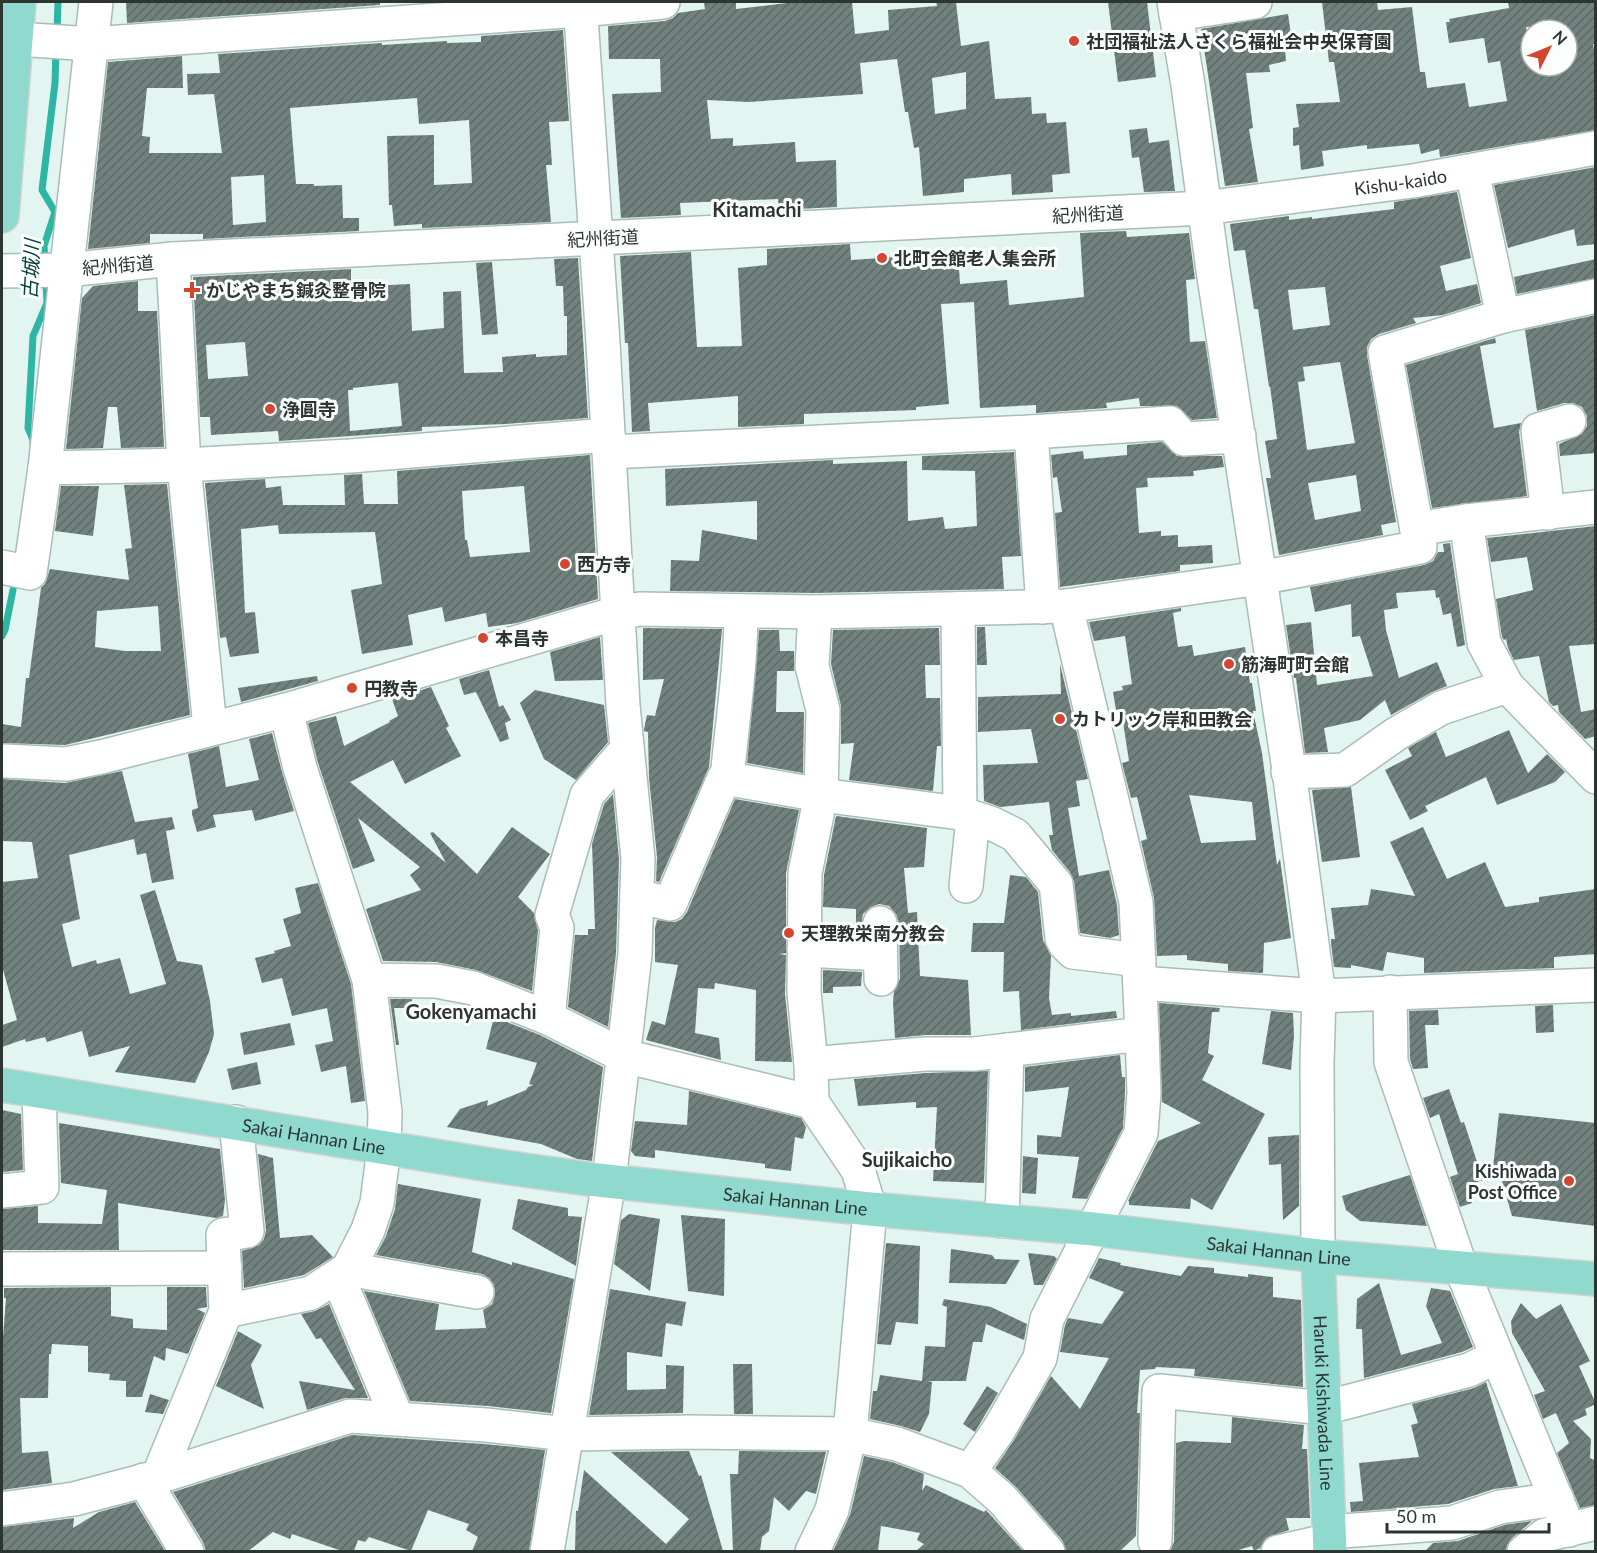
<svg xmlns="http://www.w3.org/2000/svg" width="1597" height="1553" font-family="Lato,'Noto Sans JP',sans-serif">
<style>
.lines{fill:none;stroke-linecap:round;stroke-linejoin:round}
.stream{stroke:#2eb6a4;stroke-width:7}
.building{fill:url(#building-hatch);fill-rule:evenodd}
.minor-casing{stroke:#aabcb8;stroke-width:36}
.major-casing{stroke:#d1d3d2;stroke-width:36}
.minor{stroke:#fff;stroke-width:33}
.major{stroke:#90d9ce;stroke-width:33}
.poi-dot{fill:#d34730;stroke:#fbfefd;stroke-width:2}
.labels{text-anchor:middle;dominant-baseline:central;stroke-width:6;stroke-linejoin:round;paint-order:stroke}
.poi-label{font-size:18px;font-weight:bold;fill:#2d3533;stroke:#fbfefd;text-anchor:start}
.street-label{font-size:18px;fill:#2d3533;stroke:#fbfefd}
.neighbourhood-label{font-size:20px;font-weight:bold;fill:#2d3533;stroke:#fbfefd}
.water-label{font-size:20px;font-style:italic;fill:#06423a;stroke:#fbfefd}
</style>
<defs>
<pattern id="building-hatch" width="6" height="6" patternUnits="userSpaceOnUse" patternTransform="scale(1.5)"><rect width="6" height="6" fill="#71827e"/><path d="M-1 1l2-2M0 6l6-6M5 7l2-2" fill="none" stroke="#5d6b68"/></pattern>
</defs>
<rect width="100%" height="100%" fill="#e2f5f1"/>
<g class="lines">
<!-- stream -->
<path class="stream" d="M57,32L58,2
M45,263L44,246L55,212L42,190L55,83L56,49
M33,445V440L28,428L33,336L47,303L46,280
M2,636L5,630L13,590"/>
</g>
<!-- building -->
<path class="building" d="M126,2H380V5L127,23Z
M736,2V9L787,3V2H852L855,34L889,30L888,10L937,6L936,2H956L961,46L989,41L995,99L1031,97L1032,114L1046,113L1047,123L1066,122L1070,173L1052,175L1053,192L1012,195L1011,174L964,179V192L923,196L919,147L914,148L908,112H905L897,59L860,63L863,94L748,102L707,100L711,139L733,138V146L795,142L796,162L836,160L837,207L779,210L778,199L680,203L681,215L621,218L612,94L661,92L660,59H609L608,26L665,21L673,18L678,13L705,9L704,3ZM966,72V109L935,114L932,78Z
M1108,2H1147L1156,77L1118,82Z
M1322,2H1377L1378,10L1412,7L1420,72H1425L1427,88L1465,83L1469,107L1507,101L1500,61L1488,63L1484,38L1449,43L1446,22H1450L1449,19L1509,8L1508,2H1596V44H1593L1596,60V130L1440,157L1439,149L1421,154L1419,144L1367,149V145L1322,151L1324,166L1301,170L1299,145L1293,146V128L1299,127L1296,104L1340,102L1334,62H1329ZM1567,25V66H1531V52L1526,27Z
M1288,14L1293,49L1285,50L1286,61L1269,65L1270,72L1246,73L1253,128L1249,129L1258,182L1225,186L1201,29Z
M563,30L569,121L549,122L552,165H546L551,222L422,228V224L394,226L392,205H389L387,136L434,135V185L472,183L469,120L419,124L417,98L290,108L296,184H314V186L342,185L343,218H359V231L203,239V234H150V243L88,249L108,62L182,56L183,88H147L142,136L150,137L149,153H222L214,94L188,95L187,74L220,73L218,54L382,43V45L447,41V43L481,42V36ZM264,175L266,222L233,225L231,177Z
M1147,128L1149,143L1169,140L1175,191L1144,192L1139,157L1132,158L1129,130Z
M1596,167V244L1577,246L1574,229L1508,248L1494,185Z
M1457,192L1471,258L1440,266L1446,291L1477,284L1481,303L1443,315L1413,318L1416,323L1379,334L1371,339L1367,347V355L1396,522L1381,525L1383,535L1279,555L1266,478H1271L1265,441L1277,439L1270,386L1269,387L1258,309H1254L1245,250L1234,251L1230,224L1289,216V220L1312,217V219L1394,209V202ZM1325,287L1330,325L1293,330L1288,290ZM1340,362L1355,443L1307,450L1298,382L1305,381L1303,367ZM1356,475L1361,511L1315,520L1308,483Z
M1126,231L1127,237L1189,233L1195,279L1186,280L1190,342L1205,341L1217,418L1192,420L1177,406H1140L1139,398L1106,403L1107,408L1036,413V405L980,408L974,302L941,304L949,404L916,407V410L804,414V424L738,427V396L648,403L650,431L632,432L628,343H625L620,256L691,252L697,347L742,346L738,268L767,265V249L850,244L851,260L910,256V253L937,251L938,254L958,253L960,284L1007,280L1009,305L1084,297L1080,233Z
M578,258L588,418L506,424L422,427V431L279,441L278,431L211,435L210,417H200L193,277L351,269V287L410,284L412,331L444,328L443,292L461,291L464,373L503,372L502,357L536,354V357L567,355V316H564L563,286H556L554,259ZM245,342L248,376L208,379L206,345ZM398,383L402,426L350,431L348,390H353V388Z
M1596,259V278L1517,294L1514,277Z
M492,262L498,334L482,335L476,263Z
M138,281V311H157L164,447L121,448L117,407H108L103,448L66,449L82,298L93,286Z
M1596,315V453L1560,456L1559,444L1582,434L1587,426V416L1582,407L1573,403H1564L1537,411L1525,330Z
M1495,338L1496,343L1480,346L1494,428L1521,423L1519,432L1527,496L1432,508L1406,365Z
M1162,442L1177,456H1222L1224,467L1193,471L1194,476L1147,478L1148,487L1136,488L1139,533L1161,531V536L1178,535V547L1212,545L1213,563L1180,565V571L1060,587L1055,513L1062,512L1057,477L1053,478L1051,455L1083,451L1084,459L1127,455V445Z
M1014,452L1021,556L1002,557L1004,589L815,593L670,591L671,560L699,561L702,530L757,540V501L666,506L665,469L833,460V464L907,461L908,521L943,517L945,529L977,526L975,471L922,470V456Z
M590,455L598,599L517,623L488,627L486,613L445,622L442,607L408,615L413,645L362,654L351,590L382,584L375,532L279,534L278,525L241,529L245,613L255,612L259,653L230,657L226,637L220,638L205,483L265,479L266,488L281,486L283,505H345L344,475L362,474L364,504H398L397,471ZM524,486L530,552L470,557L467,540H465L462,491Z
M167,484L190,715L65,745L2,743V724L21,727L26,678H29L41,588L45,584L50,569L129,580L125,549L132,548L124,485ZM158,606L161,651H125L95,647L97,611Z
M61,486H99L93,536L55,531Z
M1596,526V644L1569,646L1581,712L1596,709V736L1585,739L1559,712L1558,705L1553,706L1549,702L1539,656L1514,660L1508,648L1506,639L1504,640L1502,637L1496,599L1533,590L1527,557L1491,562L1487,538Z
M1450,543L1465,645L1457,647L1451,613L1443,615L1439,597L1436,598L1435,590L1396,593L1398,608L1384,610L1386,630L1399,678L1437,662L1447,686L1432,692L1391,715L1385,700L1360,720L1324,728L1328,752L1305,753L1296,678H1294L1286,625L1311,622L1317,685L1373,676L1360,636L1352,637L1351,604L1315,612L1310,587L1424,565L1433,561L1438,552H1444L1443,544Z
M1181,608V611L1173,613L1178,647L1192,645L1194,656L1245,647L1250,683H1252L1256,711H1253L1262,753L1277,865L1280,859L1291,938L1264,943L1263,973L1228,971V964L1187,960V955L1157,956L1154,898L1141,841L1147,839L1137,797L1131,798L1122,763L1129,761L1121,709L1116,710L1113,692L1123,690L1122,686L1132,684L1125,636L1094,641L1089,622ZM1189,795L1252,802L1256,840L1201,843Z
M977,627H985L987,665H977Z
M643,628L722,629L709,767L659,882L656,881L657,857L649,778L648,732L644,731V729L647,715L655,716L664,679L643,680Z
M939,628L940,665H925L926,698H940L941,746H937L933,791L849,780L854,743L841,744V706L831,664L833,630Z
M759,630H779L780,651H794V671H777L776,712H804L803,773L747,763Z
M600,637L603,680L555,681L550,652Z
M1060,664L1088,779L1076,781L1080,806L1068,808L1079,876L1109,870L1117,905L1119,935L1110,938L1080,933L1074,881L1070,872L1052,850L1049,835H1053L1049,802L1000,807L984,801L983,765L1038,763L1031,729L978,732V697L1061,694Z
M489,670L499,707L503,705L511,720L505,723L509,739L500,742L476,692L464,695L459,679Z
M317,676L318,681L241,702L238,688Z
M431,687L449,726L446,728L461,756L405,784L393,760L350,782L446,863L430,833L433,832L477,874L512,827L550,854L518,897L534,913L538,931L532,991L476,970L436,962L383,961L366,909L421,890L410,875L420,867L358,818L375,861L353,869L318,763L308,723L336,716L344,746L390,722L389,721L398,716L392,699Z
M535,690L604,705L608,742L576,780L544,759L520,703Z
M1509,730L1528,773L1547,754L1565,772L1555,782L1497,805L1486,777L1425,806L1428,811L1410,820L1385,770L1412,756L1408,748L1436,732L1446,757Z
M272,733L282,772L294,811L255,821L252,810L213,815L216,827L197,832L192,814V810L198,808L188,754L219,746L226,787L259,780L249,739Z
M122,771L135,822L172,817L175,829L166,831L174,879L152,883L146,853L137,855L134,839L69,855L80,919L62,924L72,967L96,960L97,964L120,958L130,994L166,984L140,895L155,890L177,961L202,965L210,1001L214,1034L209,1052L195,1083L115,1072L130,1046L89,1057L82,1031L47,1042L45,1037L26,1042L25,1039L2,1047V1025L17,1020L2,966V882L38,878L32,842L2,841V779L65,783Z
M1351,787L1360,857L1322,862L1312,790Z
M613,794L619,860L616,953L608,1027L568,1007L575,935H588V929H595L592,844L604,804Z
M735,799L799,810L786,873V953L779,954L786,955L785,994L792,1062L755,1061L756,990L715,983L714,989L698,988L695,1033L719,1038L721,1060L646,1040L652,1021L665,1025L678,965L655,962V928L657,920L675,922L682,919L687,912Z
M836,816L927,828L924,867L904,868L908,913L917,912L920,976L968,980L971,1035H925L895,1038L893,1002L894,991L900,979L899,923L896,914L889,906L879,904L871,907L863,914L861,926H856V909L823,907L824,875Z
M1423,827L1447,879L1485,862L1505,907L1539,902V897L1596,889V954L1554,957V968L1424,973V958L1387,952L1383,971L1351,965V968L1334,967L1331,943V939H1335L1331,908L1368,905L1371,889L1415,896L1390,842Z
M1010,875L1026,877L1038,892L1043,940L1051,956L1049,998L1052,1015L1071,1013V1016L1116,1011L1117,1018L1021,1030L1019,991L1003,992L1004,952H971L973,923H1004Z
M318,883L351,984L365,1101L351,1103L346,1066L321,1072L315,1045L333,1041L327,1008L292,1016L282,978L262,983L255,958L275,953L274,951L291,946L283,919L301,913L295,888Z
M823,970L862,972L861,986L833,987V993H823Z
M390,999H412V1008H394L399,1045H396Z
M1159,1003L1220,1008L1219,1012H1212L1208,1053L1214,1056L1202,1080L1265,1114L1212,1210L1191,1198L1190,1209L1129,1205V1201H1128L1158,1141L1201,1123L1162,1102Z
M1553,1005L1554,1032L1536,1033L1535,1006Z
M1438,1010L1439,1025H1425L1428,1068L1413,1069L1410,1059L1409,1011Z
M1271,1011L1293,1013L1294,1036L1291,1070L1262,1064Z
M494,1017L540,1035L603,1067L592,1161L577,1159L541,1144L447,1127L460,1109L488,1100L487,1106L526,1090L528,1087L533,1085L529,1084L537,1063L486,1049Z
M290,1023L295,1045L244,1055L240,1033Z
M1120,1055L1122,1077H1125V1093L1123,1128L1087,1199L1072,1198L1079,1157L1037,1154V1135L1061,1137L1069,1087L1025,1092V1067Z
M257,1062L261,1084L232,1090L227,1069Z
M988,1071L984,1183L933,1181L937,1107L916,1108V1102L858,1106L854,1079L926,1073Z
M1449,1089L1461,1123L1464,1122L1483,1180L1466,1186L1472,1203L1460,1207L1450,1177L1458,1174L1439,1114L1430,1118L1423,1098Z
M689,1091L801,1118L806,1127L803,1139L795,1137L791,1171L765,1168V1164L655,1150V1158L635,1156L631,1151L635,1121L687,1125Z
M2,1110L21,1114L23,1170L2,1172Z
M1499,1113L1596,1123V1226L1512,1216L1500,1174L1492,1177Z
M59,1123L220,1149L225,1200L223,1216L216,1218L118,1203L119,1250H2V1209L38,1206V1223L102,1224L107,1190L61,1183Z
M1299,1135V1206L1283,1220L1281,1164L1269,1165L1268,1137Z
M258,1154L273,1158L280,1238L312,1235L333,1257L304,1275L244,1288L242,1251L259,1245L264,1239L266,1230Z
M1023,1156L1038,1158L1036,1194L1022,1193Z
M1410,1175L1427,1226L1360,1221L1346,1210L1342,1196Z
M398,1184L481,1199L472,1252L512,1265V1262L574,1279L551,1413L488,1406L410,1401L364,1291L439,1304L435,1330L486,1328L483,1310L492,1304L495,1295L494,1285L489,1278L482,1274L376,1255L386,1236L395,1209Z
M518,1199L568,1208V1216L582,1217L576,1266L512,1229Z
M629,1214L660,1219L650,1291L614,1264L621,1220Z
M681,1215L725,1219L724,1296L688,1291Z
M886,1243L920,1246L918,1324L896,1322L891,1345L877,1344Z
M951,1249L992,1255L995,1259L1020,1260L1006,1284L949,1283Z
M1028,1253L1054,1256L1057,1259L1043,1285H1034Z
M1099,1258L1121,1263L1120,1265L1181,1276L1188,1266L1214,1268V1273L1248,1277V1274L1273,1277V1297L1301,1300L1303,1387L1194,1376L1195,1369L1156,1367L1155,1369L1140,1370L1137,1413H1140L1136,1536L1120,1551H1066L1062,1540L1016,1487L995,1468L1014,1440L1051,1376L1080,1409L1109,1358L1060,1352L1065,1325L1068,1318L1102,1324L1124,1292L1089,1278Z
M1379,1283L1401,1355L1442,1343L1426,1306L1431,1288L1450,1291L1473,1347L1462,1352L1364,1378L1362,1329H1356L1357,1299Z
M111,1287V1316L133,1319V1328L167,1330V1287H206L207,1307L197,1309L205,1313L188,1354L166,1348L165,1361L154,1356L142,1397H126V1381L109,1380L110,1374L88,1372V1346L52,1344L51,1354H49L48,1398H20L22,1453L48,1451L52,1483L2,1490V1350L6,1298H4V1288Z
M610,1289L686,1302L682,1326L666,1323L662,1357L627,1352V1390L666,1389V1365L684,1366L683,1413L589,1415Z
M944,1299L991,1307L1027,1324L1024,1340L986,1324L982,1342H973L966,1381H928L932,1382L929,1414L920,1432L901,1426L870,1419L873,1391H877L880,1375L922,1381L925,1346L945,1347L947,1307L942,1305Z
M1521,1303L1536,1319L1561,1304L1590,1361L1579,1366L1596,1404L1585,1409L1587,1415L1573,1421L1591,1439L1590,1458L1596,1461V1505L1580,1508L1557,1453L1569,1443L1556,1413L1543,1419L1534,1395L1545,1391L1512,1333L1511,1321Z
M329,1304L368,1398H345L307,1410L299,1381L355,1390L321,1338L316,1339L301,1314L315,1311Z
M238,1331L262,1345L251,1365L264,1409L216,1386Z
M733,1364H752L753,1414H734Z
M1486,1382L1518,1486L1494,1489L1448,1504L1351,1512L1350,1502L1363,1501L1359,1463L1419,1457L1411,1425L1418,1423L1412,1404L1474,1388Z
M987,1386L998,1393L975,1432L963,1424Z
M150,1394L169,1400L163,1414L145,1412Z
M1232,1417L1304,1425L1302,1449H1307L1310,1518H1286L1289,1530L1266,1538L1260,1548L1254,1551L1252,1546L1235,1551H1170L1174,1542L1176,1443L1184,1441L1231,1443Z
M352,1435L484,1444L545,1450L529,1551H472L478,1537L466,1530L469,1524L428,1510L411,1551L369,1537L365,1542L358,1540L354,1551H342L292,1534L290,1539L273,1532L248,1551H206L203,1542L173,1492Z
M689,1451L699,1476L701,1475L723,1551H575L576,1511H578L584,1470L666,1544L689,1519L611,1452Z
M739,1451L826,1452L816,1494L806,1491L789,1511L774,1497L769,1531L762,1537L760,1551H733L730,1474H738Z
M864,1456L892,1462L924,1474L922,1491L926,1485L984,1512L986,1510L1023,1551H916L924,1544L917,1540L920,1533L881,1526L878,1551L860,1550L858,1551H833L850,1515Z
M135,1502L165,1551H2V1527L74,1518L73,1528L99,1512Z
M1532,1521L1512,1538L1507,1545L1506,1551H1425L1433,1543L1458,1541L1504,1525Z"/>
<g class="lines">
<defs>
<g id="minor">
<path d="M1174,2L1188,85L1213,270L1288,763L1319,996L1317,1063L1318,1256"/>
<path d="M1176,14L1255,2"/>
<path d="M17,39L91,44L581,10L663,2"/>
<path d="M1472,171L1503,316"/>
<path d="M173,259L184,465L210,728"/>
<path id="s1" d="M2,271L66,270L173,259L1204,208L1413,181L1596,148"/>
<path d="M1031,432L1043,607"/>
<path d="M609,452L1031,432L1170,423L1184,439L1239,436"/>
<path d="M45,468L184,465L350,456L608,435"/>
<path d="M1548,513L1538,430L1569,421"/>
<path d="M1466,521L1484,643L1507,686L1596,777"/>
<path d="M1417,529L1466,521L1596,507"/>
<path d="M2,567L30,573L45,468L96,2"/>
<path d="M958,609L960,813"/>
<path d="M5,761L66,764L101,757L286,710L617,613L640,609L815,612L1066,606L1260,578L1420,547L1385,352L1503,316L1596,296"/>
<path d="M1288,772L1345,770L1396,734L1441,708L1507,686"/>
<path d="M727,779C732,723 741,667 741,611"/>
<path d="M966,886L973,818"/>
<path d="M637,896L670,904L724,778L821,795L960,813L993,824L1015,835L1056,884L1062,938L1065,944L1073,952L1139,960"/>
<path d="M880,923L881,979"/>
<path d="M804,950L880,954"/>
<path d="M369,980L436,981L473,988L548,1018L624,1056L812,1102"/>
<path d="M1140,983L1319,996L1596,985"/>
<path d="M1390,992L1391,1062L1461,1268L1569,1530"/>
<path d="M548,1018L557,928L552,915L587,795L627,749"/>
<path d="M811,1064L925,1054H974L1142,1034"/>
<path d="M2,1191L42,1187L39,1092"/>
<path d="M1002,1221L1007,1050"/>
<path d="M2,1269L225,1268"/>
<path d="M348,1269L477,1292"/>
<path d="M338,1277L397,1418"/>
<path d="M226,1311L311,1293L348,1269L368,1230L377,1203L384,1148L385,1112L369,980L300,768L286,710"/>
<path d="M970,1471L998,1431L1040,1358L1047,1319L1141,1133L1144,1093L1142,1034L1136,902L1066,606"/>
<path d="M158,1477L226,1311L223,1235L247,1231L236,1122"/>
<path d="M144,1480L187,1552"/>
<path d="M2,1509L74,1499L158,1477L350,1416L486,1425L567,1434L691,1432L850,1434L897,1444L970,1471L1002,1499L1048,1552"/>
<path d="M1329,1532L1452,1523L1500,1507L1557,1499"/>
<path d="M1155,1541L1159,1391L1324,1408L1469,1370L1497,1356"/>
<path d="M547,1552L609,1181L635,954L638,859L623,705L603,343L580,2"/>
<path d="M812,1552L832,1510L850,1434L870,1209L858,1170L812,1102L811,1064L804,992L805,873L821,795L823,710L812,666L815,612"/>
<path d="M1278,1552L1330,1540"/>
<path d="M1524,1552L1545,1535L1596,1523"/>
</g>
<g id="major">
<path d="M2,216L19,2"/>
<path id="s2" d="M2,1085L490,1165L588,1179L870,1209L1093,1229L1318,1256L1596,1279"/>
<path id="s3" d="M1318,1256L1330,1552"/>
</g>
</defs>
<!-- minor casing -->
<use href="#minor" class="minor-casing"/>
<!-- major casing -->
<use href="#major" class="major-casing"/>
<!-- minor -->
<use href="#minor" class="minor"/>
<!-- major -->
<use href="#major" class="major"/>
</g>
<!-- markers -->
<g class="poi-dot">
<circle cx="1074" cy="41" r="6"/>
<circle cx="882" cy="258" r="6"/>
<path d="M189 281h6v6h6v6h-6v6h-6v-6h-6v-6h6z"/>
<circle cx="270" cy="409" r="6"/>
<circle cx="565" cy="564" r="6"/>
<circle cx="483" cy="638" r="6"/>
<circle cx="1229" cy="664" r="6"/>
<circle cx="352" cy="688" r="6"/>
<circle cx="1060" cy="719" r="6"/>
<circle cx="789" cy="933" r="6"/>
<circle cx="1569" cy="1181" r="6"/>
</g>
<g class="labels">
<!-- poi labels -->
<g class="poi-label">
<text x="1086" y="41">社団福祉法人さくら福祉会中央保育園</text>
<text x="894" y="258">北町会館老人集会所</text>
<text x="206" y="290">かじやまち鍼灸整骨院</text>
<text x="282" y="409">浄圓寺</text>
<text x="577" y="564">西方寺</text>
<text x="495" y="638">本昌寺</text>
<text x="1241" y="664">筋海町町会館</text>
<text x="364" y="688">円教寺</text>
<text x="1072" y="719">カトリック岸和田教会</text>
<text x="801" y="933">天理教栄南分教会</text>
<text x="1557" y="1171" text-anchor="end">Kishiwada<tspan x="1557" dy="21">Post Office</tspan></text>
</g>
<!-- street labels -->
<g class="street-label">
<text stroke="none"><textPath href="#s1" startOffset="1402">Kishu-kaido</textPath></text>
<text transform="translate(1088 214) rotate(-3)">紀州街道</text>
<text transform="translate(603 238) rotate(-3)">紀州街道</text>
<text transform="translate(118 265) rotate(-5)">紀州街道</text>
<text stroke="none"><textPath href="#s2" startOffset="316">Sakai Hannan Line</textPath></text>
<text stroke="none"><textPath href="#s2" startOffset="802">Sakai Hannan Line</textPath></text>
<text stroke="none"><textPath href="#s2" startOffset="1288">Sakai Hannan Line</textPath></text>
<text stroke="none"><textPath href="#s3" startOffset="147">Haruki Kishiwada Line</textPath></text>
</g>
<!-- neighbourhood labels -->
<g class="neighbourhood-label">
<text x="757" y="209">Kitamachi</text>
<text x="471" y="1011">Gokenyamachi</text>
<text x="907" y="1159">Sujikaicho</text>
</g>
<!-- water labels -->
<g class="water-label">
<text transform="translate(30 269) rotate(-87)">古城川</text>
</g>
</g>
<!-- border -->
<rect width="1597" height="1553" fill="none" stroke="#2d3533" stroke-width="6"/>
<!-- north arrow -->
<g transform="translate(1549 48) rotate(47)"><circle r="28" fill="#fbfefd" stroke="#a9aeac" stroke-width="1.5"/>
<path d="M0-4.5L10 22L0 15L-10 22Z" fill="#d34730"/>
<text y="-9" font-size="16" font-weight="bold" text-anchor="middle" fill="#2d3533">N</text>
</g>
<!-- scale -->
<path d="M1387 1523v9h162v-9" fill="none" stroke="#2d3533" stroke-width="3"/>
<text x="1396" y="1523" font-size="18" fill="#2d3533" stroke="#fbfefd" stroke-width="4.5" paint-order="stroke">50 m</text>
</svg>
